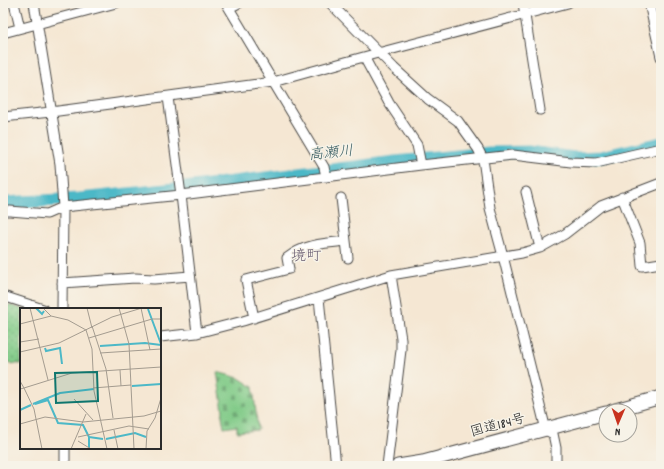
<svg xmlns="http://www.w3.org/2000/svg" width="664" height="469" font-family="Dekko,'Klee One',sans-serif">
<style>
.green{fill:url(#green-dots);stroke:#567a59}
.cemetery{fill:url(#cemetery-stones);stroke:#567a59}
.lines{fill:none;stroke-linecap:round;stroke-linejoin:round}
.river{stroke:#4cb8c7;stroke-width:13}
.minor-casing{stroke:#494744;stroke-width:11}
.highway-casing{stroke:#494744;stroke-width:15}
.minor{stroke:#fff;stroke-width:9}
.highway{stroke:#fff;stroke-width:13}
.labels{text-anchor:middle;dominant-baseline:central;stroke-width:3;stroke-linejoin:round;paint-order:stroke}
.street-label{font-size:14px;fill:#2b2b2b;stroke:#f7f3e8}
.water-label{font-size:15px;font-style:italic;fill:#375c62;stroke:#f7f3e8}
.neighbourhood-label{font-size:15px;fill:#665a6f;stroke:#f7f3e8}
.inset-river{fill:none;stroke:#4cb8c7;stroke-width:2}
.inset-road{fill:none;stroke:#a49c90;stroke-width:1}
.view{fill:#0f766e;fill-opacity:0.15;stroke:#0f766e;stroke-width:2}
.inset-edge{fill:none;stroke:#2b2b2b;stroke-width:2}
</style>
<defs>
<pattern id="green-dots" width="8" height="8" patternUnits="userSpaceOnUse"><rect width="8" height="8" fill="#80ca87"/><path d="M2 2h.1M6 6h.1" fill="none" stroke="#69a46f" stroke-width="1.8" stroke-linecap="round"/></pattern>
<pattern id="cemetery-stones" width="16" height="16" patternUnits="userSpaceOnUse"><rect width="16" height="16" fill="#80ca87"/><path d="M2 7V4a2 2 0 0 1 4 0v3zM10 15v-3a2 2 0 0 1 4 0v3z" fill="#69a46f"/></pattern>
</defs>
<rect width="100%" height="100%" fill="#f7f3e8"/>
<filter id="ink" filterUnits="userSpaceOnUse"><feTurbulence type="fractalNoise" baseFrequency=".025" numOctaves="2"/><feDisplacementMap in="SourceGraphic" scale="8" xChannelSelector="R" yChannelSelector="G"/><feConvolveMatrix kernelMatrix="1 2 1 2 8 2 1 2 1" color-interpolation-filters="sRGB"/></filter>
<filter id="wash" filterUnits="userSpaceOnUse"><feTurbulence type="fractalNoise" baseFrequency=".012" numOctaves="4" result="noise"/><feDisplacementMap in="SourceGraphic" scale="16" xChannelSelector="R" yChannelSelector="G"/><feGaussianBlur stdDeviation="0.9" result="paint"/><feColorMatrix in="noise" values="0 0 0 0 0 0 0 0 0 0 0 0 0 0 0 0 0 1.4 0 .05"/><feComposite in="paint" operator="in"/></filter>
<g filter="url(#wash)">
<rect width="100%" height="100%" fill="#f5e7d3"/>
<!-- green -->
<path class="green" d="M3,303L22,309L21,364L3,363Z"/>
<!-- cemetery -->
<path class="cemetery" d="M217,372L239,378L253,387L258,430L237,432V426L224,428L222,416L223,411Z"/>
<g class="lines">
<!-- river -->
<path class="river" d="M3,203L79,199L176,189L395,162L489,153L529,152L575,158L601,157L661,143"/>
</g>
</g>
<g filter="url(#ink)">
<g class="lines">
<defs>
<path id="minor" d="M14,3L20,28
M34,3L60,164L63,207L62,309
M226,3L324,167L326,177
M330,3L394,68L428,99L458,121L478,149L483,159L490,208L503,256L546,430L553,434L556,448V466
M523,3L540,110
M649,3L661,57
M229,8L239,3
M3,33L116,3
M364,57L389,103L417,145L421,165
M168,97L181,195L197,333
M3,117L51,112L273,82L378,53L568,3
M526,192L540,248
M622,197L640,243L642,266L661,263
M341,198L348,258
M3,211H10L47,214L63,207L181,195L421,165L513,155L571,162L596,163L661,148
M62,283L135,278L154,279L190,276
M3,296L43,309
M319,298L336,466
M254,318L246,280L289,269L287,258C304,244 325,243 346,241
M160,337L197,333L243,321L391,275L522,253L540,248L565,234L601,206L661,183
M65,448V466
M387,466L401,350V339L391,275"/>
<path id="highway" d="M612,411L661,397
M398,466L423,462L606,413"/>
</defs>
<!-- minor casing -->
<use href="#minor" class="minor-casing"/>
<!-- highway casing -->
<use href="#highway" class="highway-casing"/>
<!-- minor -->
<use href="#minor" class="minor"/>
<!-- highway -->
<use href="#highway" class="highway"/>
</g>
</g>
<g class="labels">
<!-- street labels -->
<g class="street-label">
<text transform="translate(498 426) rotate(-15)">国道184号</text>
</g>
<!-- water labels -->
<g class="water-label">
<text transform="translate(331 154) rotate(-6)">高瀬川</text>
</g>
<!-- neighbourhood labels -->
<g class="neighbourhood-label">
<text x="306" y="257">境町</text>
</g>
</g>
<!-- overview -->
<g transform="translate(20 308)">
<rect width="141" height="141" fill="#f5e7d3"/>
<path class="inset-river" d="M16,0L22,6L24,3M128,1L141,36M80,38L125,35L141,37M25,40L26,43L40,40L42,56M112,78L141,76M13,96L40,85L74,81M15,96L28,92L38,115L63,117L69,129V140M0,102L11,97M69,129L83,131M86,131L115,125L126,129"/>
<path class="inset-road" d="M10,0L28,72M23,0L31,8L48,12L66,22M67,0L72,20M99,0L109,36L114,141M121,0L130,42M0,16L31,8M72,18L86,61L93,110M66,22L72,41L74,83L87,141M69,30L132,11H141M0,34L19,31M141,42V55M0,44L39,35L92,9L122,0M80,45L141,41M100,62L101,78M0,73L4,80L0,81M73,80L111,77M54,91L73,112M0,116L25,109L63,114L124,108L141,103M94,122L98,141M58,129L109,118L129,121M58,133L71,141M22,141L14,101L4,80L52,65L141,59M51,141L66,106M126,141L127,123L135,110L141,90"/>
<path class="view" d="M77,64L78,93L36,95L35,65Z"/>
<rect width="141" height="141" class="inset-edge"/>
</g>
<!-- margin -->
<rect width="664" height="469" fill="none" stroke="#f7f3e8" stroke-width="16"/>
<!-- north arrow -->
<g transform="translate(618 423) rotate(182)"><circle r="19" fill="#f7f3e8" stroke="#a5a39c"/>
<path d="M0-3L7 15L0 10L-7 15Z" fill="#c8321e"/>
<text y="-6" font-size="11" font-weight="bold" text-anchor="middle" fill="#2b2b2b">N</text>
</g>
</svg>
